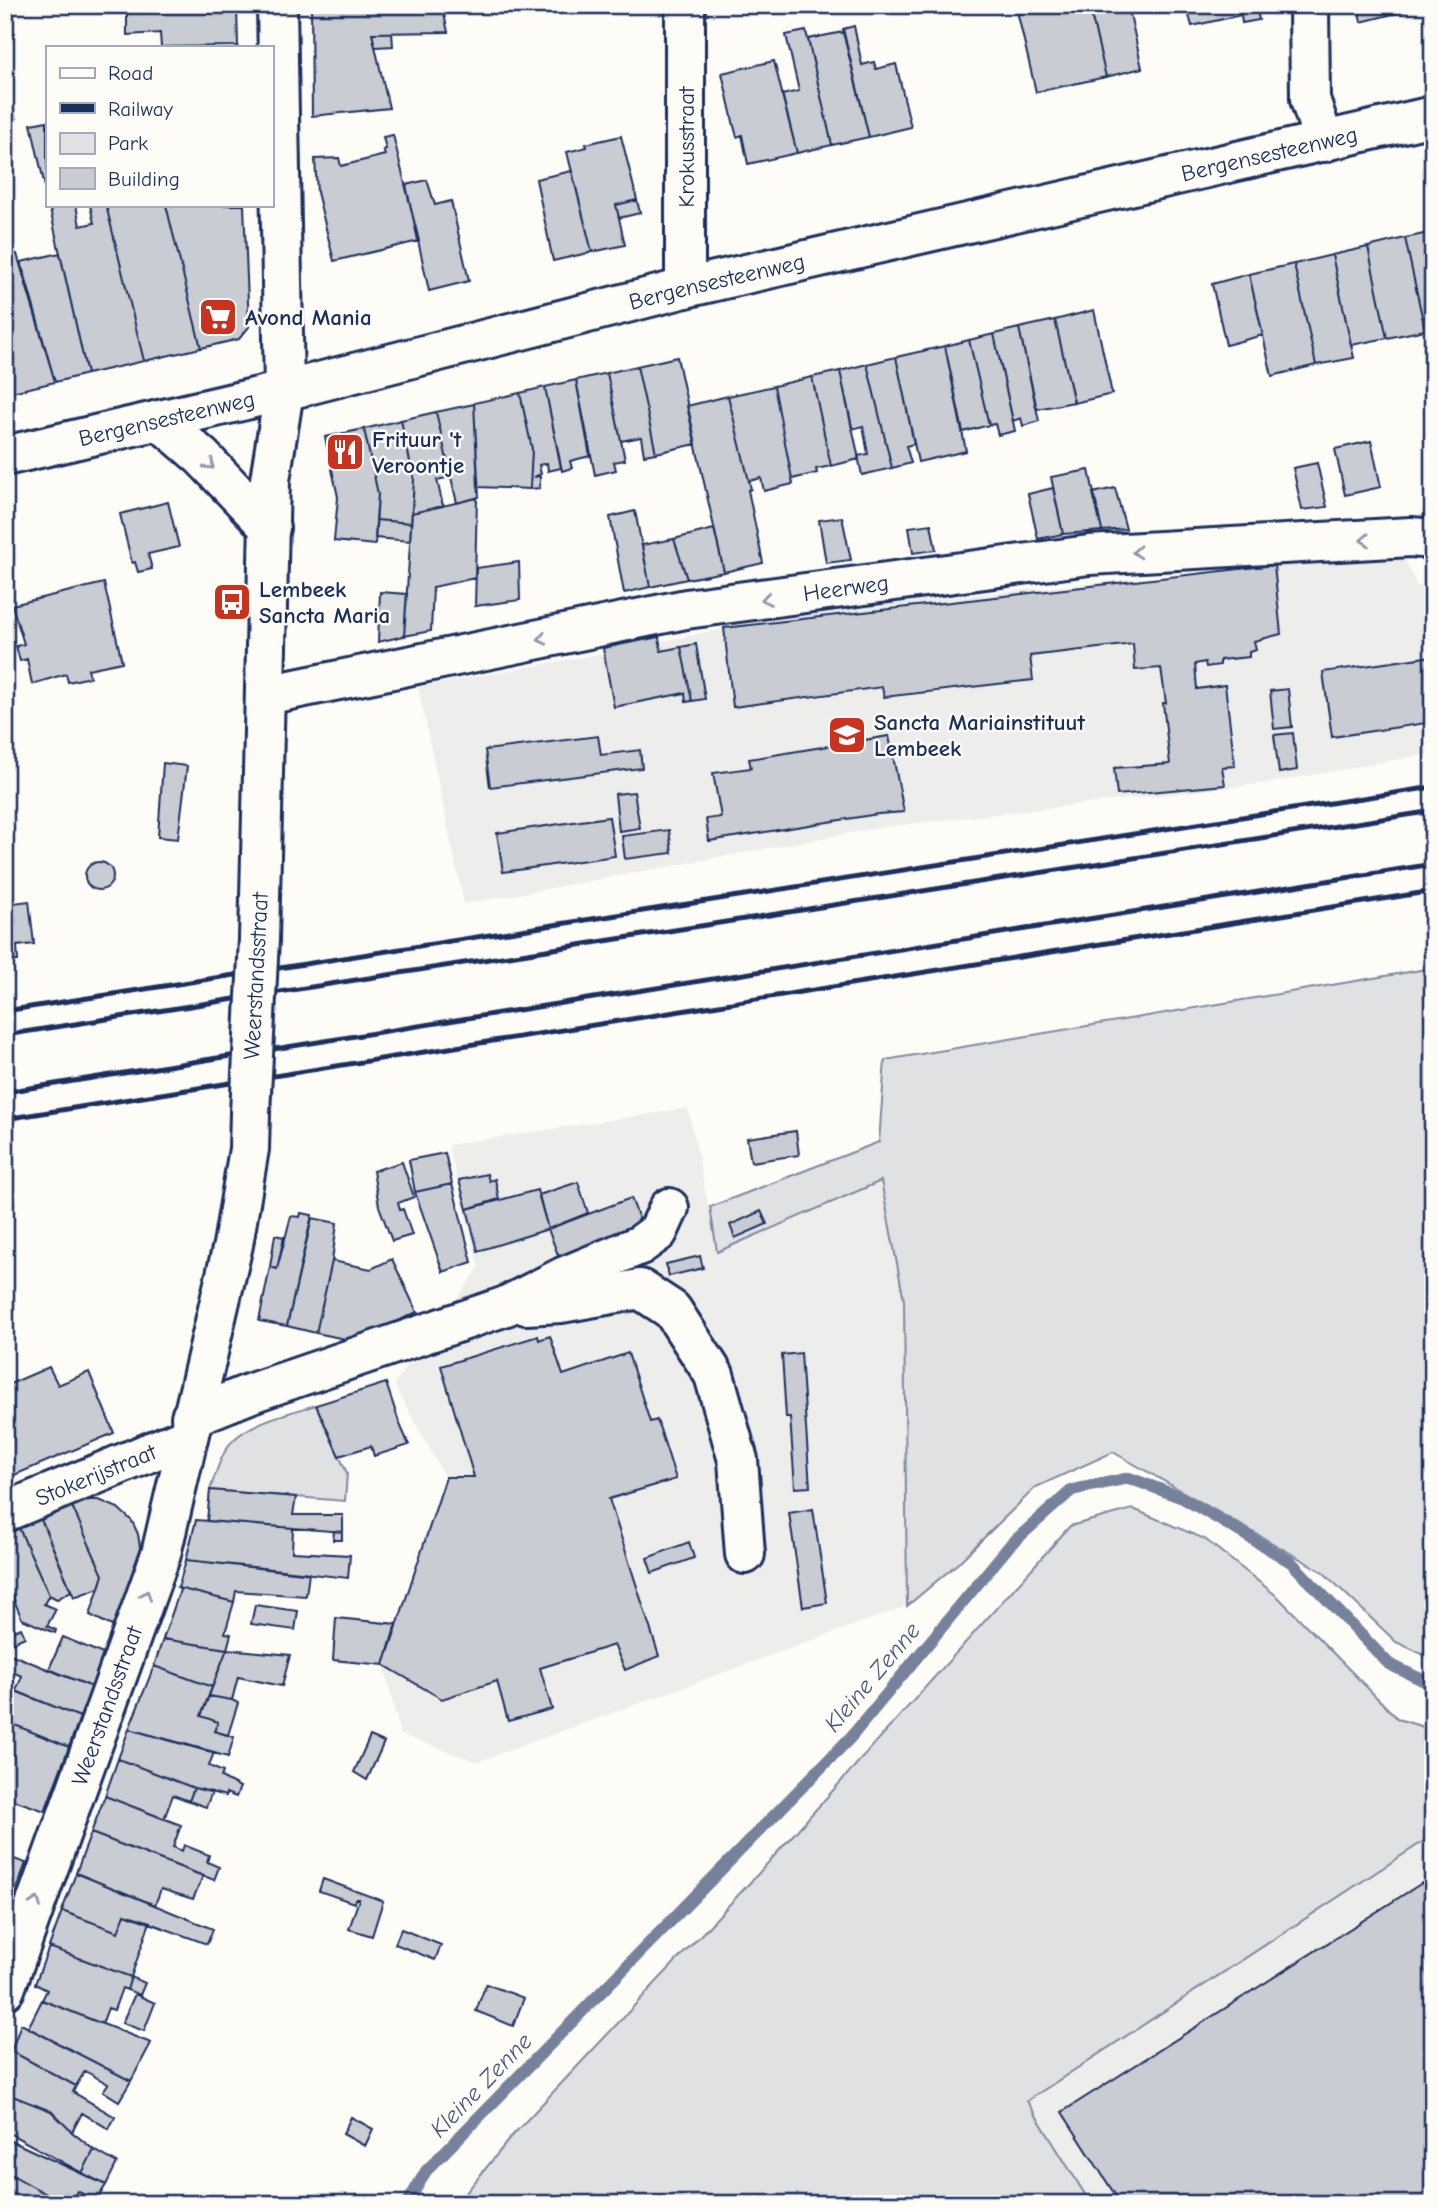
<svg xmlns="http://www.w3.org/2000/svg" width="1438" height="2209" font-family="'Comic Neue',sans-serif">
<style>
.built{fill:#edeeec}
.green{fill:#e0e1e3;stroke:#7e88a0;stroke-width:2}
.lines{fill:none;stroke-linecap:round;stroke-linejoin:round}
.stream{stroke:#76819c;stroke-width:12}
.building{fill:#c9ccd3;stroke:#1b2f5e;stroke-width:2}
.minor-casing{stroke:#1b2f5e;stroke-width:44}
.major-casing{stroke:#1b2f5e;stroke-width:44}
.minor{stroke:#fdfcf7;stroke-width:38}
.major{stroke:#fdfcf7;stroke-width:38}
.rail{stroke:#1b2f5e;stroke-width:5}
.minor-bridge-casing{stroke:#1b2f5e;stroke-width:44;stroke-linecap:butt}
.minor-bridge{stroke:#fdfcf7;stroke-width:38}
.oneway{stroke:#8c96aa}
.labels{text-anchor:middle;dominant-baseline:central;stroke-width:5;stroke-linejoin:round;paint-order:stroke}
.street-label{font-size:23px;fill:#1b2f5e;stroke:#fdfcf7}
.poi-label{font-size:23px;font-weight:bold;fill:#1b2f5e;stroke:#fdfcf7;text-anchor:start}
.water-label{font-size:24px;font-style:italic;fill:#49587d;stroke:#fdfcf7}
</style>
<rect width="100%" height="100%" fill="#fdfcf7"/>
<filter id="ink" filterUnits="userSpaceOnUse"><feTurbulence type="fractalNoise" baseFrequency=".0143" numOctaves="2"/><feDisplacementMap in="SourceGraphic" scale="14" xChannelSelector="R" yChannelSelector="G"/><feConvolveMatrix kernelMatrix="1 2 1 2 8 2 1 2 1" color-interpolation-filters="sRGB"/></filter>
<g filter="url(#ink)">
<!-- built -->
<path class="built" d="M1403,556L1417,586L1433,584V753L1269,783L883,827L464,904L418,687L599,654L811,611L1274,565Z
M688,1108L718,1252L881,1180L904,1300L907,1606L477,1762L400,1734L384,1665L445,1477L394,1384L479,1268L448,1145Z
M1433,1835V2204H1091L1026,2101Z"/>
<!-- green -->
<path class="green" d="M1433,968V1659L1396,1642L1323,1572L1113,1452L1036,1487L957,1564L907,1606L904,1300L881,1181L717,1252L710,1207L879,1142L885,1060Z
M316,1405L347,1473L345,1501L210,1490C215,1476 219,1460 227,1448C243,1423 289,1413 316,1405Z
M1133,1509L1205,1539L1278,1597L1398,1719L1433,1730V1835L1027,2101L1091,2204H457L511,2137L758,1874L1070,1526Z"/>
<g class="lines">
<!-- stream -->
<path class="stream" d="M407,2204L426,2171L851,1737L1010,1545L1072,1490L1129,1478L1183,1498L1291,1562L1389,1664L1433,1685"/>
</g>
<!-- building -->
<path class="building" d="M144,5H237V7L145,10Z
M311,5H442L448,32L372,33L389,108L312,116Z
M1041,5H1089L1106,77L1036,92L1017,11Z
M1111,5H1128L1142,68L1106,77L1090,10Z
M1186,5H1256L1259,20L1242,23L1241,15L1192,26Z
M1358,5H1416L1417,8L1361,22Z
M237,7L238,46L161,47L160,33L127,35V11Z
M854,26L862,65L874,62L876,69L896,64L911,127L869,137L843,29Z
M806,31L832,145L797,153L782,95L799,91L786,35Z
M843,32L869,137L832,145L808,39Z
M372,33H392L393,46L375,47Z
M774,61L797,153L748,164L742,135L737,137L734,126L722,73Z
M12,103L16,121L5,123V105Z
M47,121V196L31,124Z
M393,135L419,241L334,261L317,192L315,159L339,158L341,166L385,155L383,150L386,149L383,137Z
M621,136L637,200L616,205L625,245L592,252L567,152L587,147L586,144Z
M572,171L592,252L553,261L536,179Z
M427,180L435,205L451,201L469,281L429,291L406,185Z
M637,200L640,213L619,218L616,205Z
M49,205H76L80,226L94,223L90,205H106L144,361L87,374Z
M106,205H166L201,348L144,361Z
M166,205H244L249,327L239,339L201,348Z
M1433,232V328L1425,330L1405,238Z
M1405,238L1425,330L1387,338L1368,247Z
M1368,247L1387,338L1351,345L1332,255Z
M60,253L87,374L55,382L21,262Z
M17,254L55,382L12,392L5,363V257Z
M1332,255L1354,358L1316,365L1294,264Z
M1294,264L1316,365L1272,376L1249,274Z
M1249,274L1263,335L1226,345L1212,284Z
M1094,310L1112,394L1074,403L1055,320Z
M1055,320L1074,402L1037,409L1019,328Z
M1019,328L1039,421L1023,426L1021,418L1013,421L994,334Z
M994,334L1015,431L998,435L995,424L989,425L969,340Z
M969,340L989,425L963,432L945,346Z
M945,346L966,451L918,462L896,357Z
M677,357L696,444L656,453L637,366Z
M896,357L914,444L906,446L911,463L892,468L867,364Z
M5,363L12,392L5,394Z
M867,364L892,468L862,475L858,456L868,454L863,426L852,429L840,371Z
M637,366L656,453L644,455L641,437L621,441L607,373Z
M840,371L859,459L831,466L812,377Z
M607,373L625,460L614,462L616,470L595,475L576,380Z
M812,377L831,466L816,469L817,473L792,479L774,386Z
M576,380L590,456L570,461L572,468L562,471L545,387Z
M774,386L793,484L764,491L761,478L749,481L728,396Z
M545,387L561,468L548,471L547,463L539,465L541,474L534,477L540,476V488L530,489L532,449L520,393Z
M520,393L532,449L530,489L478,487L474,403Z
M728,396L751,489L748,490L763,563L724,572L687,406Z
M474,404L479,497L457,503L436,412Z
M436,412L451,477L437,480L443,506L412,513L414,480L401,420Z
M401,420L414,480L411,523L376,520L378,494L364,429Z
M364,429L378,494L375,545L334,541L338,497L325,437Z
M1371,441L1381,487L1345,495L1335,449Z
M1317,463L1327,507L1302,510L1293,468Z
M1089,470L1102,531L1063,534L1051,477Z
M1053,488L1063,534L1038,539L1028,494Z
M1115,488L1126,529L1102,531L1093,493Z
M477,498L475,578L433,587L431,631L404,636L412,513Z
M168,502L179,547L148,554L152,569L138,572L135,562L132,563L120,514Z
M635,511L650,587L624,593L610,517Z
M842,517L851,560L826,563L819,520Z
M376,520L411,523L410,541L375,538Z
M931,524L936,550L913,553L909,527Z
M714,529L724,572L687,579L674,539Z
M674,539L687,579L650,587L642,545Z
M519,562L520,600L475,606L476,568Z
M1274,565L1281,634L1254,641L1256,650L1249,652V657L1220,660V665L1206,667L1205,662L1195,664L1197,689L1225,685L1235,766L1222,767L1225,785L1117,795L1114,768L1170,764L1163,703H1166L1161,668L1135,670L1133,644L1030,656L1033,680L884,697L882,687L733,707L724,628Z
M104,583L122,662L88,669L90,677L68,682L66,674L32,684L27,659L20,661L16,646L24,644L12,605Z
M380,592L407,594L404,636L378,642Z
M659,637L661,651L681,647L692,701L686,702L685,693L614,707L603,648Z
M696,644L705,699L692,701L681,647Z
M1433,656V722L1332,737L1323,672Z
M1288,689L1292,727L1274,729L1270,691Z
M1293,733L1297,770L1279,773L1274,735Z
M598,736L601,755L640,750L642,768L490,787L485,750Z
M889,736L904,812L878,814L709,841L706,819L721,817L713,773L751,768L749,759Z
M163,763L187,766L178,839L158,837Z
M634,792L640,828L619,831L615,794Z
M609,817L615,856L503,872L497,833Z
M669,830L672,853L625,859L622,836Z
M85 876a14 14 0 1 1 28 0a14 14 0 1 1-28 0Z
M29,901L34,944L17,946L18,961H12L10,923L15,922L13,903Z
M5,923H10L12,961L5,962Z
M796,1131L799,1155L751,1162L747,1138Z
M445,1153L452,1184L415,1192L409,1160Z
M402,1162L414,1197L398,1203L400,1210L403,1209L412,1235L392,1241L379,1206L373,1171Z
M487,1174L489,1181L495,1179L499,1199L467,1209L459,1180Z
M578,1182L588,1213L548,1229L539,1195Z
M452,1184L472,1262L443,1272L415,1192Z
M537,1190L548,1229L478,1251L467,1209Z
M631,1198L643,1229L560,1260L548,1229Z
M761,1211L767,1224L735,1238L730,1225Z
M301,1213L312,1215L287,1326L259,1321L270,1267L277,1269L291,1216L300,1217Z
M312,1218L337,1223L332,1261L316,1333L287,1326Z
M275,1235L284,1237L277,1269L270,1267Z
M700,1256L703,1268L669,1276L666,1264Z
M392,1259L417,1312L375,1332L345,1339L316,1333L332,1261L371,1269Z
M538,1336L539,1340L550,1336L563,1375L628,1353L650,1422L657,1420L676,1479L609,1499L659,1656L625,1670L614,1645L540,1668L552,1709L508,1721L497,1681L442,1699L384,1665L446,1477H474L441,1366Z
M801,1353L810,1487L795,1488L790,1417H786L782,1355Z
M49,1367L58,1385L89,1372L114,1433L5,1479V1379L10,1384Z
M386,1383L399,1422L409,1445L374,1456L371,1446L339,1456L316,1405Z
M210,1490L296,1497L293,1515H343V1532L207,1521Z
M84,1500H99L118,1508L132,1521L138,1534L140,1547L138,1560L114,1627L90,1615L103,1575L71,1504Z
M71,1504L103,1575L99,1588L74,1597L40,1517Z
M813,1509L827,1603L803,1607L789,1513Z
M40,1517L71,1591L57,1599L49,1595L19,1528Z
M196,1520L293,1528L292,1552L350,1555L348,1578L186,1560Z
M19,1528L49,1595L44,1604L56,1609L47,1626L56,1630L55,1633L22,1619L5,1579V1534Z
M334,1531L342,1532V1540H333Z
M689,1542L694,1558L652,1573L647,1558Z
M186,1560L309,1573L306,1596L236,1591L234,1602L178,1588Z
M5,1579L11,1594L5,1597Z
M178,1588L234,1602L225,1633L231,1634L227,1649L163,1639L180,1590Z
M255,1605L298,1611L295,1630L251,1624Z
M5,1611L14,1631L21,1628L25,1637L5,1646Z
M336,1618L396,1624L384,1665L333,1660Z
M63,1637L103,1654L92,1687L49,1669Z
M163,1639L227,1649L212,1687L154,1666Z
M227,1649L290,1655L282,1686L238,1677L232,1700L209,1696Z
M5,1652L92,1687L80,1717L16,1691L22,1676L5,1669Z
M154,1666L212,1687L201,1716L218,1722L214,1731L234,1737L228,1757L129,1729Z
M5,1687L80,1717L69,1747L5,1721Z
M209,1696L232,1700L238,1703L228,1735L214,1731L218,1722L201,1716Z
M5,1721L69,1747L45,1811L5,1797V1752L7,1747L5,1746Z
M129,1729L214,1752L209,1766L223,1772L221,1777L240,1787L236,1797L226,1793V1796L194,1788L118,1759Z
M370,1736L384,1742L367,1780L354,1772Z
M118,1759L194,1788L189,1801L173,1795L164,1819L105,1796Z
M194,1788L212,1792L206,1807L189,1801Z
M105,1796L181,1825L173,1847L182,1851L184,1845L209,1855L207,1862L219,1867L214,1880L91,1833Z
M91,1833L203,1876L193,1899L161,1889L155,1905L76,1873Z
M5,1856L26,1863L6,1916H5Z
M76,1873L213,1929L207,1944L125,1914L118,1932L62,1911Z
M1433,1876V2204H1121L1062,2112Z
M323,1879L383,1901L372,1936L349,1929L359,1899H355L354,1903L319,1891Z
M62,1911L118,1932L125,1914L150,1922L131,1977L49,1947Z
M401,1929L441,1945L435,1960L395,1944Z
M49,1947L131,1977L127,1990L122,1988L114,2010L108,2008L102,2024L42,2000L47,1990L35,1984Z
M131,1977L145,1983L140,1995L127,1990Z
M486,1984L524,1998L513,2026L476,2011Z
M135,1994L155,2003L144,2031L122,2023Z
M42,2000L151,2043L131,2081L28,2028Z
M21,2024L131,2081L119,2101L103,2091L108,2084L85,2071L76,2086L11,2051Z
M11,2051L76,2086L73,2092L115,2117L109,2129L82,2113L72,2132L51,2111L5,2093V2065Z
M5,2093L51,2111L72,2132L94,2150L82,2173L5,2131Z
M351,2117L373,2129L365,2146L343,2134Z
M5,2138L106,2185L96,2201L77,2191L71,2204H64L5,2171Z
M94,2150L117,2163L106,2185L82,2173Z
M5,2171L64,2204H15L5,2199Z"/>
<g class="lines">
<defs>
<g id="minor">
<path d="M1309,5L1310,99L1324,142"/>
<path d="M685,288V5"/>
<path d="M159,420L202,457L270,528"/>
<path id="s1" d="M266,695L686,609L1089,555L1411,537L1433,539"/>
<path d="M259,939L270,480L284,391L277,5"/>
<path d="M526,1305L561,1303L640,1289L672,1310L714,1375L738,1460L745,1554"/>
<path d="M191,1417L254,1392L506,1306L565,1276L640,1245L658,1232L669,1208"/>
<path id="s2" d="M5,1512L187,1437"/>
<path id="s3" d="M5,1989L161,1554L233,1245L249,1149L250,1113"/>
</g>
<g id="major">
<path id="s4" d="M5,456L284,391L685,288L1433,116"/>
</g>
</defs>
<!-- minor casing -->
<use href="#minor" class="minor-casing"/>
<!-- major casing -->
<use href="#major" class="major-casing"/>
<!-- minor -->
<use href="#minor" class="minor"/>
<!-- major -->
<use href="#major" class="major"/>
<!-- rail -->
<path class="rail" d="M5,1011L1433,787
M5,1035L1433,811
M5,1092L1433,864
M5,1119L1433,891"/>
<defs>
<path id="minor-bridge" d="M250,1113L259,939"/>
</defs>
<!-- minor-bridge casing -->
<use href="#minor-bridge" class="minor-bridge-casing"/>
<!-- minor-bridge -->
<use href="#minor-bridge" class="minor-bridge"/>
</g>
<!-- one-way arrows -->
<defs><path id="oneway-chevron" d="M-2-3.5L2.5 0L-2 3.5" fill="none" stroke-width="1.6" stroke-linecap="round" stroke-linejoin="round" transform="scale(1.75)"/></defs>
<g class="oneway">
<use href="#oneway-chevron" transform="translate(210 465) rotate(45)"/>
<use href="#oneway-chevron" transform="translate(1365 540) rotate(177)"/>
<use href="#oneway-chevron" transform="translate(1137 552) rotate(177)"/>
<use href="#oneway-chevron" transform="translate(766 599) rotate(172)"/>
<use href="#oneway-chevron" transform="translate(542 639) rotate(168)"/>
<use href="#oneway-chevron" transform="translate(146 1595) rotate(-70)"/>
<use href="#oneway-chevron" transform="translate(36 1902) rotate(-70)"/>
</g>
</g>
<!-- icons -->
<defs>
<symbol id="supermarket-square" viewBox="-11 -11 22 22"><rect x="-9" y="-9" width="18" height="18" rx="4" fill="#c8321e" stroke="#fdfcf7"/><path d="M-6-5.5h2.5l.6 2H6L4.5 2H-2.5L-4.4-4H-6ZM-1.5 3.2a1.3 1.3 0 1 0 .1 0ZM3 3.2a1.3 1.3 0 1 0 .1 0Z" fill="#fff"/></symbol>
<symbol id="restaurant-square" viewBox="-11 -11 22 22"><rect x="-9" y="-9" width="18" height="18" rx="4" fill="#c8321e" stroke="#fdfcf7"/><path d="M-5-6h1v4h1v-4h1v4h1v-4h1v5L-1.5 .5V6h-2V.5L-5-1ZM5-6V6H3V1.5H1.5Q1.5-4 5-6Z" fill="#fff"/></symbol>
<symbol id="bus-square" viewBox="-11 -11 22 22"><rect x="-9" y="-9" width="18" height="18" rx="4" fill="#c8321e" stroke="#fdfcf7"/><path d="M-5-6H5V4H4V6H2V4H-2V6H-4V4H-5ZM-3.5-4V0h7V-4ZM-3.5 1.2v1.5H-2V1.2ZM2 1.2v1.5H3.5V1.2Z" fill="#fff"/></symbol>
<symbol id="school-square" viewBox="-11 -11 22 22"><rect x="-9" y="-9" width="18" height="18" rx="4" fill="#c8321e" stroke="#fdfcf7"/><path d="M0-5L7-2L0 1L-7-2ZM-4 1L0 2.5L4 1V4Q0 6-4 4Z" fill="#fff"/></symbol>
</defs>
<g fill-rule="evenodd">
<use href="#supermarket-square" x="196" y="295" width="44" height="44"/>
<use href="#restaurant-square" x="323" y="430" width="44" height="44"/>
<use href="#bus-square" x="210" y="580" width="44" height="44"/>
<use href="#school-square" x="825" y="713" width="44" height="44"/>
</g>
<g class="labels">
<!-- street labels -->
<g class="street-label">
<text transform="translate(686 147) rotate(-90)">Krokusstraat</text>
<text stroke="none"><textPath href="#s4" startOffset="1300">Bergensesteenweg</textPath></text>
<text stroke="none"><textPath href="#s4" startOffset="733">Bergensesteenweg</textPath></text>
<text stroke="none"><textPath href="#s4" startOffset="166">Bergensesteenweg</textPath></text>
<text stroke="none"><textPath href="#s1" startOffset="590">Heerweg</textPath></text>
<text transform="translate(256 976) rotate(-87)">Weerstandsstraat</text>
<text stroke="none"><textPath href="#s2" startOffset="98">Stokerijstraat</textPath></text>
<text stroke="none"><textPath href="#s3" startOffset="301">Weerstandsstraat</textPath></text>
</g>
<!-- poi labels -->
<g class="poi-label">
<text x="245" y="317">Avond Mania</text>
<text x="372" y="439">Frituur 't<tspan x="372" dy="26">Veroontje</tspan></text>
<text x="259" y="589">Lembeek<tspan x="259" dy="26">Sancta Maria</tspan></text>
<text x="874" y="722">Sancta Mariainstituut<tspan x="874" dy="26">Lembeek</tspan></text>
</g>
<!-- water labels -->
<g class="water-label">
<text transform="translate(872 1677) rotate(-50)">Kleine Zenne</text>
<text transform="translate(481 2085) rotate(-46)">Kleine Zenne</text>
</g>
</g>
<!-- margin -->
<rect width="1438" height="2209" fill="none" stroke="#fdfcf7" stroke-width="28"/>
<rect x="14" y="14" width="1410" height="2181" fill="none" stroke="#1b2f5e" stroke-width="2.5" filter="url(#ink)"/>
<!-- legend -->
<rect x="46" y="46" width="228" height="161" fill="#fdfcf7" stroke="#a3aaba" stroke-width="2"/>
<rect x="60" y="68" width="35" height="10" fill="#fdfcf7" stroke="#a3aaba" stroke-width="2"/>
<text x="108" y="80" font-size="21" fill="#1b2f5e">Road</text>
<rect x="60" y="103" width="35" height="10" fill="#1b2f5e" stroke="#a3aaba" stroke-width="2"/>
<text x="108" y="116" font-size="21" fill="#1b2f5e">Railway</text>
<rect x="60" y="133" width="35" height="21" fill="#e0e1e3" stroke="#a3aaba" stroke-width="2"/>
<text x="108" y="150" font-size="21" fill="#1b2f5e">Park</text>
<rect x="60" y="168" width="35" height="21" fill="#c9ccd3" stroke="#a3aaba" stroke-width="2"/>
<text x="108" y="186" font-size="21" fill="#1b2f5e">Building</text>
</svg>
